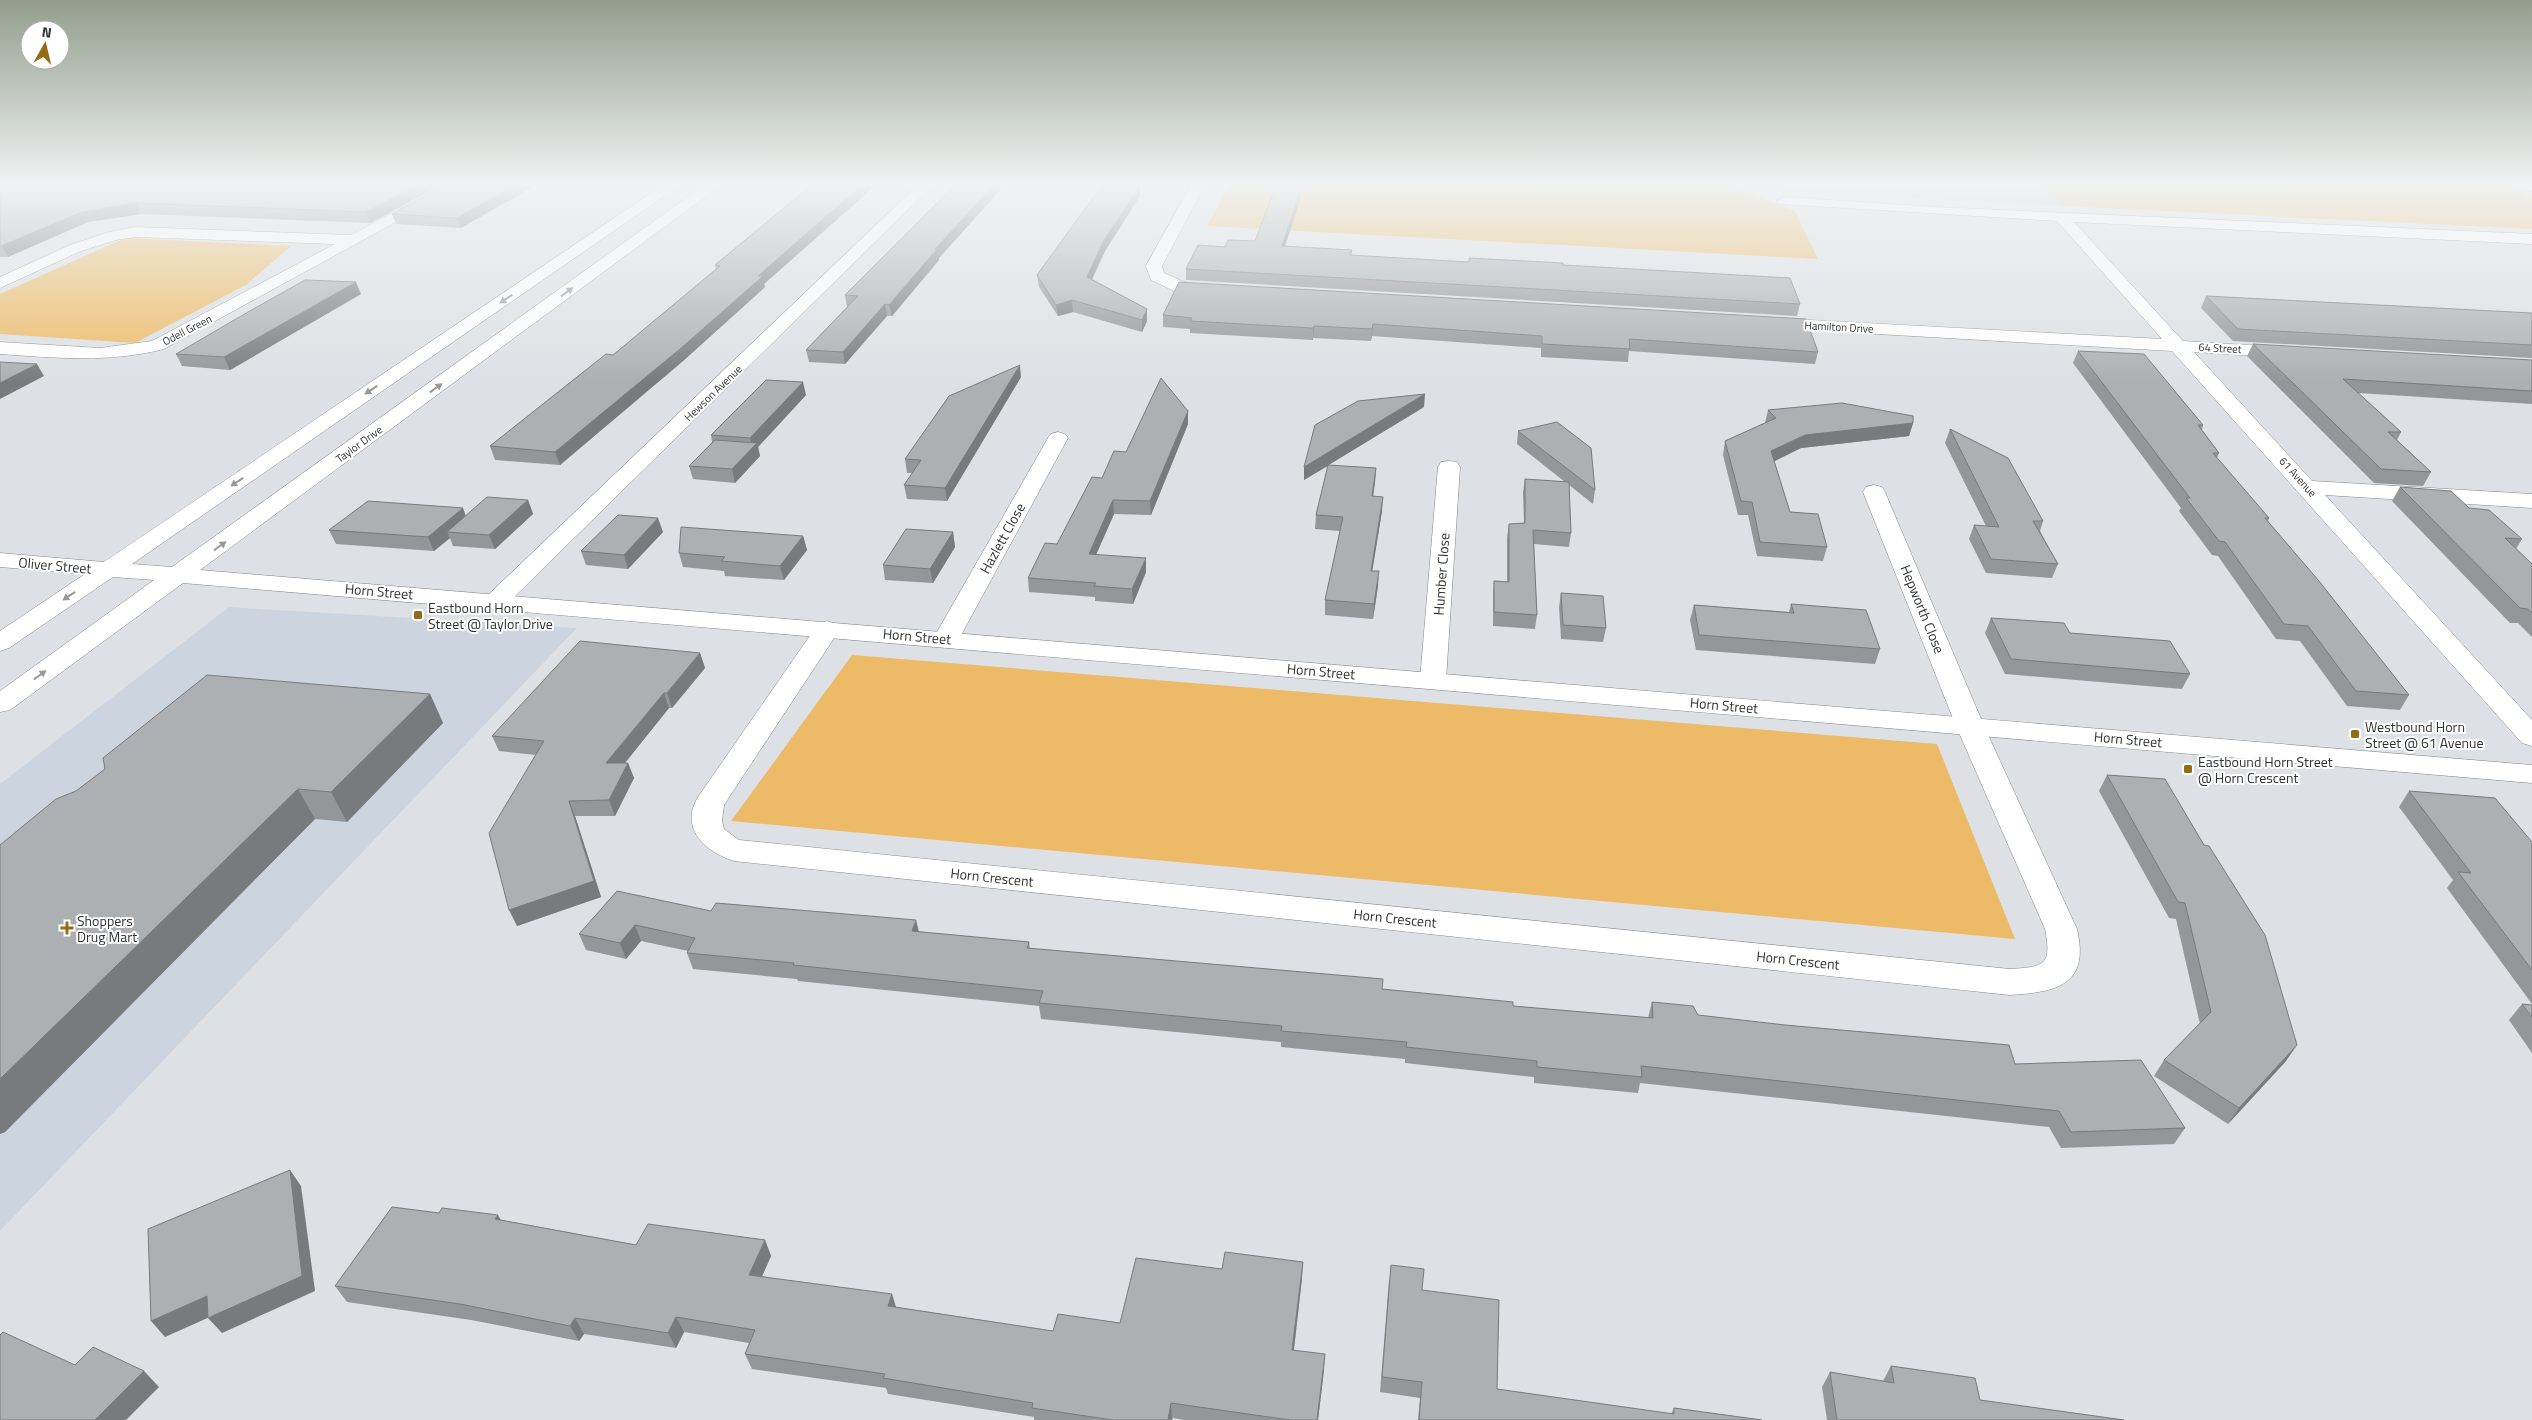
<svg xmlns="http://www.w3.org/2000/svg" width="2532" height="1420" font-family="'Titillium Web',sans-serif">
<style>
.built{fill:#ccd5df}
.green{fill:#edbb67}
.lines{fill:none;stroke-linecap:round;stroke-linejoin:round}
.street-casing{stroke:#83868a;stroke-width:1}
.secondary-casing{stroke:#83868a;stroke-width:1}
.street{fill:#fff;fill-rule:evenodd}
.secondary{fill:#fff;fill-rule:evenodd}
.wall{fill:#94979a}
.shaded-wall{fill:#787b7d}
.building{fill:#acb0b3;stroke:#787b7d}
.oneway{fill:#98989a}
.poi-dot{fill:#956b17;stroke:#fff;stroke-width:2}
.labels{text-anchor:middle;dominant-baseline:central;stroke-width:4;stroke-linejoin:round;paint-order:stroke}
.far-street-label{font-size:11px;fill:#313234;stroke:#fff}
.street-label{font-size:14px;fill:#313234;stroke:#fff}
.poi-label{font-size:14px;fill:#313234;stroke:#fff;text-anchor:start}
</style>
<rect width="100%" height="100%" fill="#dde1e5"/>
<!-- built -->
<path class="built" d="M1732,183H2041L2063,206L1734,188Z
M229,607L577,628L0,1231V784Z"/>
<!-- green -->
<path class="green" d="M1231,183H1366L1417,186L1418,183H1732L1734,188L1795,211L1818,259L1207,226Z
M2041,183H2499L2532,197V229L2063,206Z
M125,238L291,246L246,285L135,343L0,334V294Z
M852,655L1937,744L2015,939L731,821Z"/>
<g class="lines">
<defs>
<path id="street" d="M449,183H467L164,349C109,363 56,358 0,354V342L100,348L152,341L335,244L135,237L116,240L81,251L0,288V277L70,245L109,232L135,227L351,235Z
M920,183H935L505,606L496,608L487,606L484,601L487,596Z
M1192,183H1206L1162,266L1164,273L1184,282L1221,287L1224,291L1221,295L1215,296L1174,291L1151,280L1146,266Z
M1784,197L1935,207L2532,234V244L2074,222L2183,341L2295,348L2297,352L2295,356L2288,358L2194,352L2312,481L2532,494V508L2325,495L2532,720V746L2522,743L2172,351L1772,328L1766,327L1763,323L1766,319L1772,318L2162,339L2057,221L1779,204L1777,201Z
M1058,432L1065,434L1068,438L959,639L955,644L946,647L937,644L933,639L1048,438L1051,434Z
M1449,461L1457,462L1460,467L1446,680L1442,686L1433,688L1424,686L1420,680L1438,467L1441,462Z
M1874,485L1882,487L1885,492L1984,726L2077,929C2090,985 2057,992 2010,995L734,861C705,852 679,828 698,797L818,624L827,621L836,624L840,629L724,805L722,821L724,829L739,840L2010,969C2045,967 2052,965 2045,929L1956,726L1863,492L1866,487Z"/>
<path id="secondary" d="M666,183H683L132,564L172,567L707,183H724L200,570L2532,765V783L183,583L10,710L0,712V691L154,580L113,577L9,648L0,651V631L85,574L0,567V553L104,562Z
M2516,183H2532V191Z"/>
</defs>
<!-- street casing -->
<use href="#street" class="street-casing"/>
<!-- secondary casing -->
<use href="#secondary" class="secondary-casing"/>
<!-- street -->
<use href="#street" class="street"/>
<!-- secondary -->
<use href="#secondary" class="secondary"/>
</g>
<!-- wall -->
<path class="wall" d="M0,183H445L370,223L141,214L88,222L8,257H0Z
M448,183L461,228L396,224L392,214Z
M814,183L877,184L764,284L765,287L683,361L560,465L495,460L490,446L613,355L716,269L715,265Z
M957,183H1001L1002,188L939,258V260L892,316H887L845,364L809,362L806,350L847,307L845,295Z
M1563,183H1627L1577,185Z
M1688,183H1728V185Z
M1140,186V196L1105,251L1092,279L1147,309V321L1142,332L1073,312L1058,316L1039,287L1037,275Z
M1300,191V201L1285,247L1352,250L1351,256L1469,262L1563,265L1800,304L1797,316L1186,280V269L1225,247L1255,241Z
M1179,282L1818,352L1815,364L1629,351L1628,362L1541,357V348L1372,336L1371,341L1313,338V340L1190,333V329L1163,327V315Z
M361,294L230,370L182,366L176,354Z
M2206,296L2532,313V358L2233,341L2201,308Z
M2253,344L2532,360V404L2358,393L2401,432L2397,440L2431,472L2423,486L2374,483L2247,356Z
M2078,351L2203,425L2202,430L2219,453L2217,458L2269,518L2268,521L2409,695L2400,710L2347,706L2300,641L2276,639L2218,556L2212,555L2179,511L2181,508L2073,363Z
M1021,377L947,501L907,499L904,485L913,473H907L905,459Z
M806,395L758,447L760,456L735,483L693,479L689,466L712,442L711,435Z
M1424,407L1328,465L1376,468L1375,482L1373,497L1382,511L1372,571L1378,586L1373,619L1325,615V600L1340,531L1315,529L1316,515L1328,466L1304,480V467Z
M1768,410L1913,423L1909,436L1801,448L1774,461L1790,512L1827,547L1823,561L1757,556L1748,515H1738L1723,455L1725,441L1765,423Z
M1188,411V424L1151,515L1114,514L1096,555L1146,572L1133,604L1095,601V597L1029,592L1028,578L1057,544L1126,452Z
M1950,429L2043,521L2040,531L2058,564L2052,578L1986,573L1969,539L1974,525L1986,526L1945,443Z
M1518,431L1595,490L1593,504L1569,485L1571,533L1569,547L1534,544L1537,615L1535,629L1493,626V595L1494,581L1507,582V538L1509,524L1524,523L1523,492L1525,479L1565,482L1517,444Z
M2400,487L2469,508L2522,539L2516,549L2532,564V637L2518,623H2510L2392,501Z
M528,500L533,514L495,549L453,546L450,538L434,551L336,544L329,530L466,516Z
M663,532L628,569L586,565L581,551Z
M953,532L955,547L933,583L885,580L883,565Z
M803,536L807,550L784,580L725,576L724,571L683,567L679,553Z
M1561,593L1606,628L1603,642L1561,639L1559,607Z
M1791,604L1880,649L1875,664L1696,650L1690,620L1694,605L1789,612Z
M1991,618L2070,633L2190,674L2182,689L2005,674L1985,633Z
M700,653L705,668L672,708H669L625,763H628L634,778L615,816H575L601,897L517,926L536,755L499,751L492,736Z
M430,694L443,723L347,822L315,819L5,1132L0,1134V845L76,791L105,769Z
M2107,775L2286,1061L2228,1124L2154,1076L2164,1060L2200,1024L2176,919L2169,918L2099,791Z
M2409,791L2532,842V1004L2447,888L2453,880L2399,807Z
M711,911L919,932L1029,942L1030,949L1382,989L1513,1006L1648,1018L1652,1002L1698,1015L2015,1064L2185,1128L2174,1144L2061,1148L2049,1127L1640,1083L1638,1093L1534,1083V1077L1405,1063V1059L1281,1047V1042L1041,1019L1039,1006L798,981L797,979L693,969L687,953L688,951L641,941L626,959L586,950L579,934Z
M2522,1004L2532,1017V1053L2509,1020Z
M439,1213L501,1220L636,1245L765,1240L771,1256L762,1276L896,1307L1053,1331L1120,1323L1222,1269L1302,1278L1294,1350L1324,1370L1318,1420H1184L1173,1418L1172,1420H1034V1417L888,1394L886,1388L752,1369L745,1354L749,1343L684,1332L676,1348L584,1334L579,1341L471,1320L347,1302L335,1286Z
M1389,1280L1422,1290L1497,1389L1671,1414L1674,1408L1762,1420H1418L1420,1398L1380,1392Z
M1891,1366L1980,1400L2124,1420H1827L1822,1387L1830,1372L1883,1381Z"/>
<!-- shaded-wall -->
<path class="shaded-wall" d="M422,183H445L370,223L366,212Z
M519,183H540L461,228L457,218Z
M864,183L877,184L764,284L765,287L683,361L560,465L555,452Z
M996,183H1001L1002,188L939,258V260L892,316L889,305L935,249Z
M1140,186V196L1105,251L1088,288L1087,277L1104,240Z
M1300,191V201L1281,257L1282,246Z
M136,203L141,214L88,222L8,257L1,246L82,212Z
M356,282L361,294L230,370L224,357Z
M1072,300L1073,312L1058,316L1056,305Z
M885,304L887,316L845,364L843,352Z
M1147,309V321L1142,332V320Z
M1373,324L1372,336L1371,341L1372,329Z
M1314,326L1313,338V340V328Z
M37,364L44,376L0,399V383Z
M1020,365L1021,377L947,501L945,488Z
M803,382L806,395L758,447L760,456L735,483L732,469L752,447L750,438Z
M1425,394L1424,407L1304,480V467Z
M1188,411V424L1151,515L1150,501Z
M1913,423L1909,436L1801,448L1767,465L1771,451L1805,435Z
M1376,468L1375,482L1371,510L1372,496Z
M1383,497L1382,511L1370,585L1371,571Z
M528,500L533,514L495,549L489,535Z
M1113,500L1114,514L1090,568L1089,554Z
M463,508L468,522L447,532L450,538L434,551L428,537Z
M658,518L663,532L628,569L624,555Z
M953,532L955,547L933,583L930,569Z
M803,536L807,550L784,580L780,566Z
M1146,558V572L1133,604L1132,589Z
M1379,571L1378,586L1373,619L1374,604Z
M700,653L705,668L672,708L667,693Z
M664,693L669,708L612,779L606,763Z
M430,694L443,723L347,822L331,792Z
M628,763L634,778L615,816L609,800Z
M298,789L315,819L5,1132L0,1134V1079Z
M569,801L575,816L601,897L517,926L509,910Z
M916,920L920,936L912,931Z
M635,925L641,941L626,959L620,943Z
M2297,1045L2286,1061L2228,1124L2239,1108Z
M290,1170L301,1186L315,1291L222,1333L208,1318Z
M498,1215L507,1231L495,1219Z
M765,1240L771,1256L756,1290L749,1275Z
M1303,1262L1302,1278L1292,1365V1350Z
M892,1294L897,1310L888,1306Z
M207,1296L221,1312L165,1337L151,1321Z
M676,1317L684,1332L676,1348L668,1333Z
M575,1318L584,1334L579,1341L570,1326Z
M1325,1354L1324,1370L1318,1420H1317Z
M144,1371L159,1387L126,1420H95Z
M1171,1403L1172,1420H1168Z"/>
<!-- building -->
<path class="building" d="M0,183H422L366,212L136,203L82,212L1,246H0Z
M448,183H519L457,218L392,214Z
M814,183H864L758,276H763L680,349L555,452L490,446L606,354L613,355L720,266L715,265Z
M957,183H996L935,249H937L889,305L885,304L843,352L806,350L858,296L845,295Z
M1277,183L1300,191L1282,246L1352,250L1350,255L1469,262V258L1563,263V265L1790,278L1800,304L1186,269L1198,245L1225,247L1228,240L1255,241Z
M1103,184L1140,186L1104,240L1087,277L1147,309L1142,320L1072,300L1056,305L1037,275Z
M305,280L356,282L224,357L176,354L248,312Z
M1179,282L1806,319L1818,352L1629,339L1630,349L1542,344V336L1373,324L1372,329L1314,326L1313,328L1190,321L1192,318L1163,315Z
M2206,296L2532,313V345L2238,329Z
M2253,344L2532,360V391L2343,379L2401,432H2388L2431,472L2381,469Z
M2078,351L2144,354L2203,425H2198L2219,453H2213L2269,518H2265L2319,581L2409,695L2356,691L2308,626L2284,624L2225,542L2219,541L2186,498H2190Z
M0,362L37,364L0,383Z
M1020,365L945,488L904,485L921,460L905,459L949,396Z
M1161,378L1188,411L1150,501L1113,500L1089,554L1146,558L1132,589L1094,586L1096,583L1028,578L1045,543L1057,544L1092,477L1102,478L1114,451L1126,452Z
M766,380L803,382L750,438L711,435Z
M1425,394L1304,467L1315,425L1358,401Z
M1842,403L1913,416V423L1805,435L1771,451L1790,512L1818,514L1827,547L1760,542L1752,502L1741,501L1725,441L1776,418L1768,410Z
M1557,422L1591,448L1595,490L1518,431Z
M1950,429L2008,458L2043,521H2033L2058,564L1991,559L1974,525L1999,527Z
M715,440L757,443L732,469L689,466Z
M1328,465L1376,468L1372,496L1383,497L1371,571H1379L1374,604L1325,600L1343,517L1316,515Z
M1525,479L1569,482L1571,533L1533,530L1537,615L1494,612V581L1509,582V524L1525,523Z
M2400,487L2451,491L2469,508L2489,510L2522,539L2505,538L2532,564V613L2528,609L2520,608Z
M487,497L528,500L489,535L447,532Z
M368,501L463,508L428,537L329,530Z
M618,515L658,518L624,555L581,551Z
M681,527L803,536L780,566L721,561L725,557L679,553Z
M906,529L953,532L930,569L883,565Z
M1561,593L1603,596L1606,628L1563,625Z
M1791,604L1866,610L1880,649L1699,635L1694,605L1794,613Z
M1991,618L2064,623L2070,633L2170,641L2190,674L2011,659Z
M580,641L700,653L667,693H664L606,763H628L609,800L569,801L594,881L509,910L489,833L544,741L492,736Z
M207,675L430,694L331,792L298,789L0,1079V845L56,799L76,791L105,769L103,758Z
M2107,775L2165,779L2204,845L2209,846L2265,935L2297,1045L2239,1108L2164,1060L2211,1012L2185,903L2178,902Z
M2409,791L2495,798L2532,842V970L2458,872L2471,873Z
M617,891L711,911L716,903L916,920L912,931L1029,942L1027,948L1383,979L1382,989L1513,1002V1006L1653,1018L1652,1002L1693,1006L1698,1015L1785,1025L2009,1045L2015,1064L2141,1060L2185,1128L2071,1132L2059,1111L1641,1066L1642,1077L1537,1067V1061L1406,1047L1407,1042L1281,1031L1282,1026L1039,1003L1043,991L793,965L794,963L687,953L695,938L635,925L620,943L579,934Z
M2522,1004L2532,1005V1017Z
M290,1170L302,1276L208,1318L207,1296L151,1321L148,1229Z
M392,1207L439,1213L442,1208L498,1215L495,1219L636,1245L648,1224L765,1240L749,1275L892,1294L888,1306L1053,1331L1058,1314L1120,1323L1136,1258L1222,1269L1225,1252L1303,1262L1292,1350L1325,1354L1317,1420H1290L1171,1403L1168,1420H1113L1032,1408L1033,1403L883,1378L885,1374L745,1354L755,1330L676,1317L668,1333L575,1318L570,1326L460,1304L335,1286Z
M1391,1265L1424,1269L1422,1290L1499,1300L1497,1389L1674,1414V1408L1762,1420H1419L1422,1382L1382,1377Z
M3,1332L75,1365L93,1347L144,1371L95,1420H0V1335Z
M1891,1366L1975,1378L1980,1400L2124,1420H1837L1830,1372L1894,1383Z"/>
<!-- one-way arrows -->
<defs><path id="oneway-solid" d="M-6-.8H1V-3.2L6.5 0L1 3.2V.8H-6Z" transform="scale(1.25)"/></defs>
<g class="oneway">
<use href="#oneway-solid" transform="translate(567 292) rotate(-36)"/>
<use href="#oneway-solid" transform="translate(506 299) rotate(146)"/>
<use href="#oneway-solid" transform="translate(436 388) rotate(-36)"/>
<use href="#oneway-solid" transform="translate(371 390) rotate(146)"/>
<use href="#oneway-solid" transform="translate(237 482) rotate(146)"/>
<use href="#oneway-solid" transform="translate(220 546) rotate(-36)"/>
<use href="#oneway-solid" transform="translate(69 596) rotate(146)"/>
<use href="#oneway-solid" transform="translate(40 675) rotate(-36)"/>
</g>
<!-- sky -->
<linearGradient id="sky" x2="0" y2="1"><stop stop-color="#929e8c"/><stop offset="0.48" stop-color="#f0f2f3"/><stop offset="1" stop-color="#f0f2f3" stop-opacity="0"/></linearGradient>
<rect width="2532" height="382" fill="url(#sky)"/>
<!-- markers -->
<g class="poi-dot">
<rect x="413" y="610" width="10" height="10" rx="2.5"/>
<rect x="2350" y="729" width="10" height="10" rx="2.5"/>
<rect x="2183" y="764" width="10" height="10" rx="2.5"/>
<path d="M64.5 920.5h5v5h5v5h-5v5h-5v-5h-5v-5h5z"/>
</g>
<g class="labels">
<!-- far-street labels -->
<g class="far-street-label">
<text transform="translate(1839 327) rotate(3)">Hamilton Drive</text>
<text transform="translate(187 330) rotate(-27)">Odell Green</text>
<text transform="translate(2220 348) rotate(3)">64 Street</text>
<text transform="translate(713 393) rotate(-44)">Hewson Avenue</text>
<text transform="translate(359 444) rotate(-36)">Taylor Drive</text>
<text transform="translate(2298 477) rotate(48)">61 Avenue</text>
</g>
<!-- street labels -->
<g class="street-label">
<text transform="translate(1002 538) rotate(-61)">Hazlett Close</text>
<text transform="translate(55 565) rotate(5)">Oliver Street</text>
<text transform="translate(1441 574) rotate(-86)">Humber Close</text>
<text transform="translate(379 591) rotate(5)">Horn Street</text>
<text transform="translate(1923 609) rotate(68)">Hepworth Close</text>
<text transform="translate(917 636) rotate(5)">Horn Street</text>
<text transform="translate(1321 671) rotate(5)">Horn Street</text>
<text transform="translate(1724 705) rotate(5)">Horn Street</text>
<text transform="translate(2128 739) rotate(5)">Horn Street</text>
<text transform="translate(992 877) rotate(6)">Horn Crescent</text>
<text transform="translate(1395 918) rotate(6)">Horn Crescent</text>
<text transform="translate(1798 960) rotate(6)">Horn Crescent</text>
</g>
<!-- poi labels -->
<g class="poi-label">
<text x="428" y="607">Eastbound Horn<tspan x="428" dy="16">Street @ Taylor Drive</tspan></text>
<text x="2365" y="726">Westbound Horn<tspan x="2365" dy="16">Street @ 61 Avenue</tspan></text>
<text x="2198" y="761">Eastbound Horn Street<tspan x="2198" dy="16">@ Horn Crescent</tspan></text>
<text x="77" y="920">Shoppers<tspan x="77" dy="16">Drug Mart</tspan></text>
</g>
</g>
<!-- north arrow -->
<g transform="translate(45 45) rotate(8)"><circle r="24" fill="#ffffff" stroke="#adadae"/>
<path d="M0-4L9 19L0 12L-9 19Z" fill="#956b17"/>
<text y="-8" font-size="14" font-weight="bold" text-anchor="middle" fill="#313234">N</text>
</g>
</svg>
